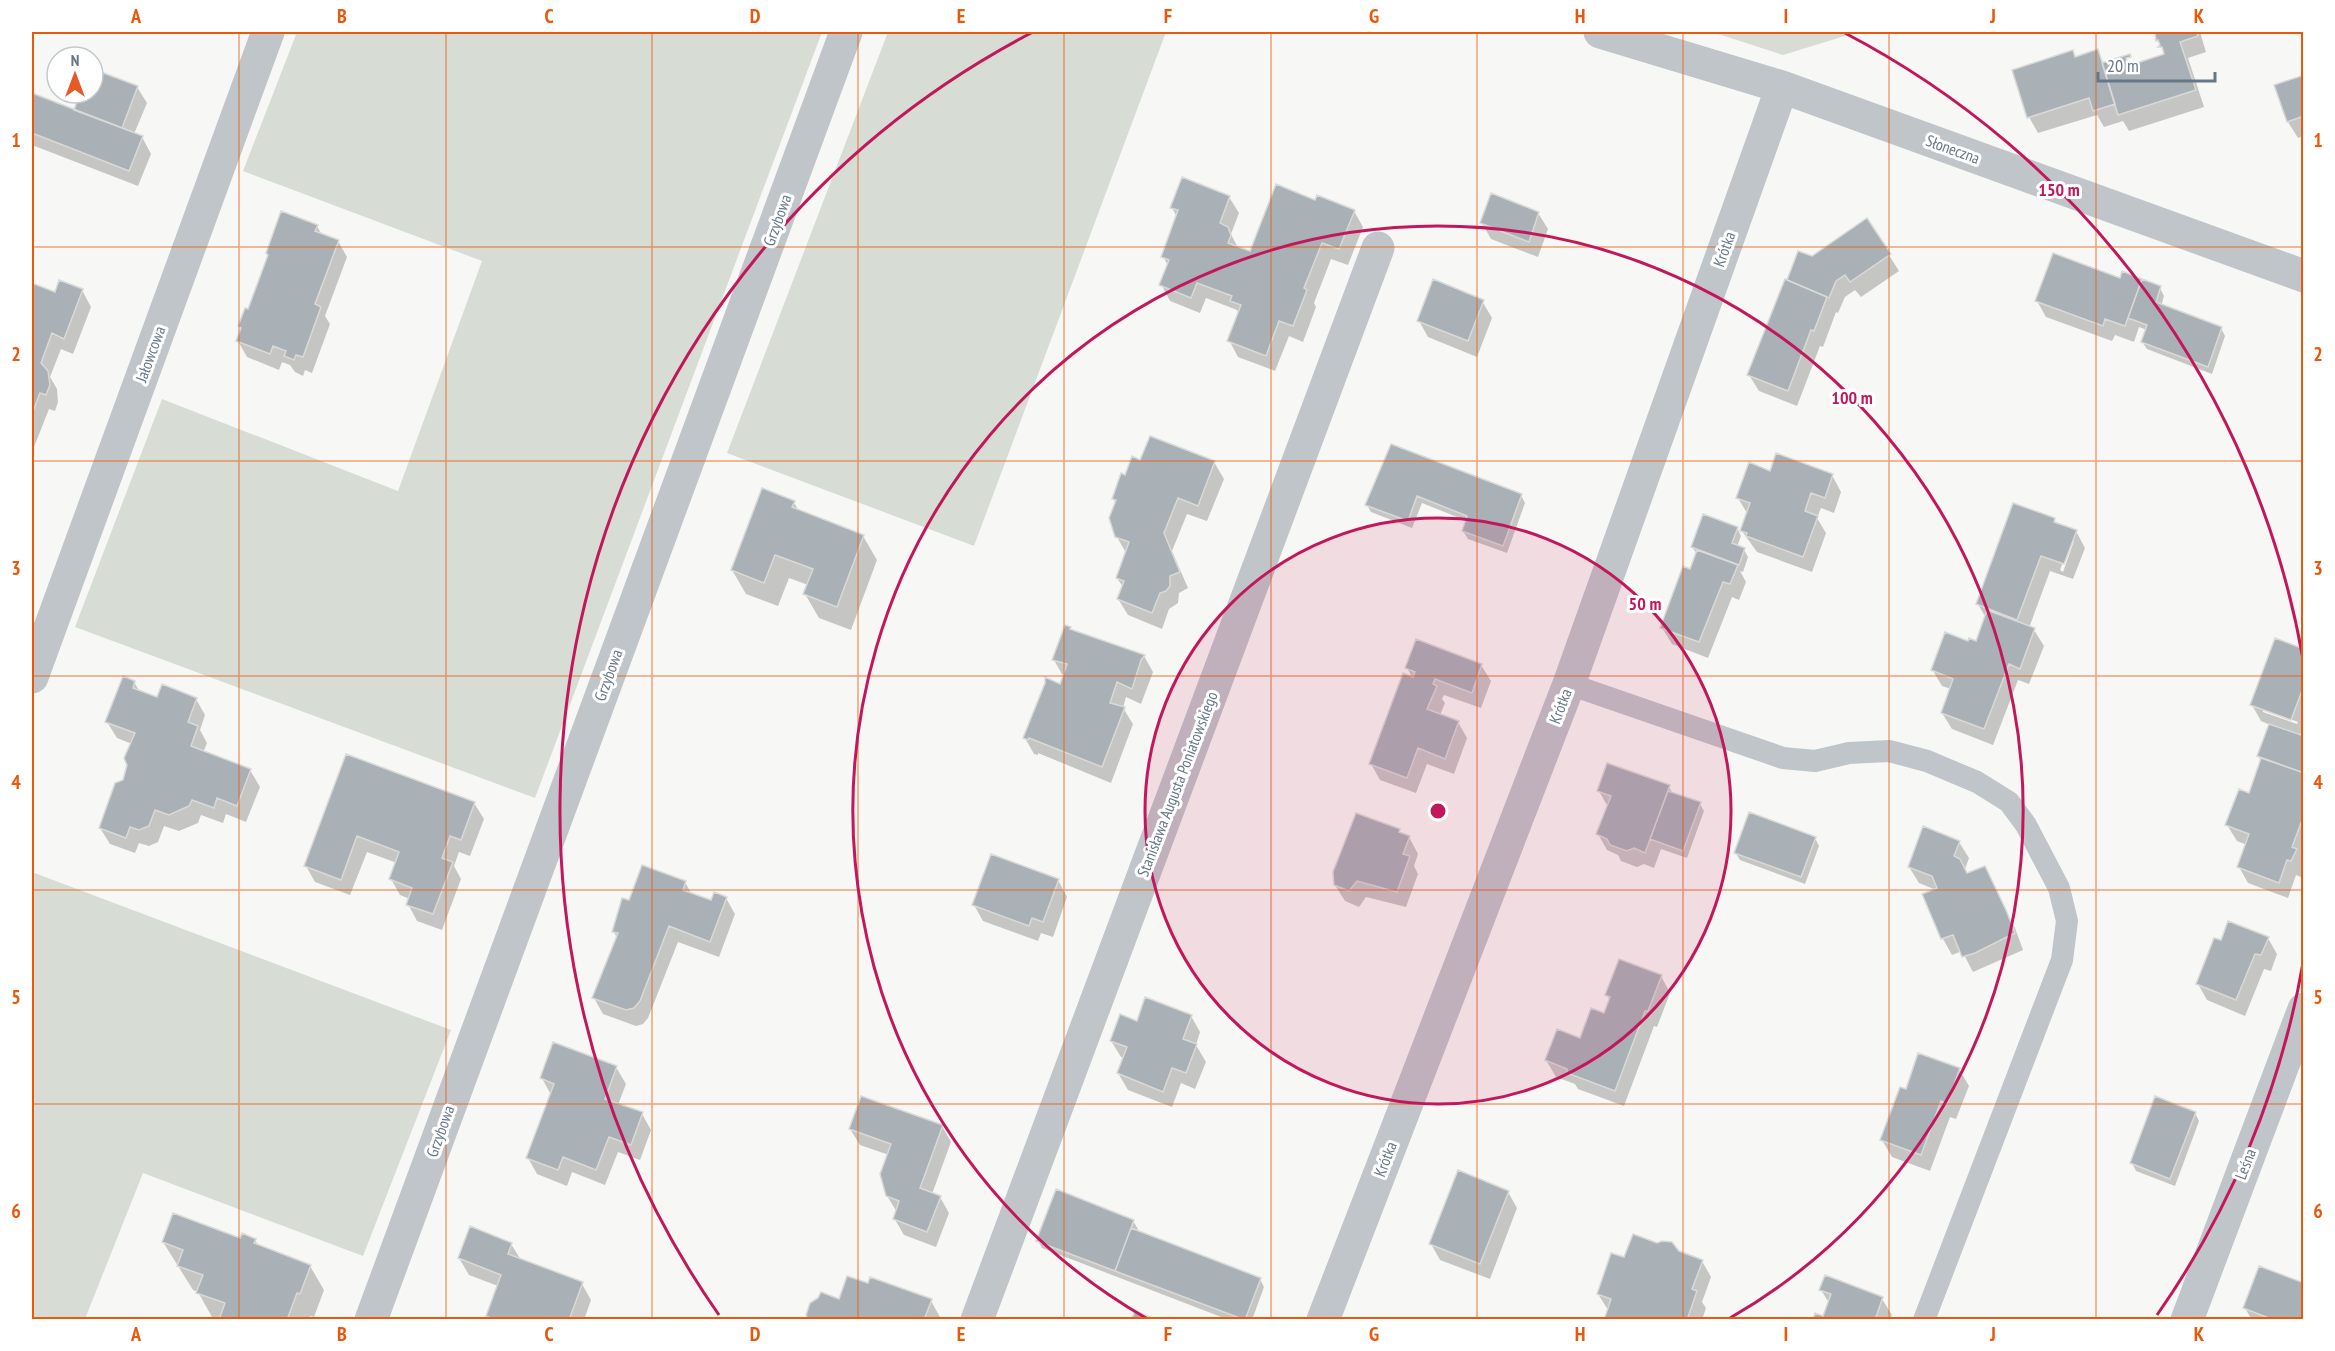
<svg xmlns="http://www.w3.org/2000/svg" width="2335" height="1351" font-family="'PT Sans Narrow',sans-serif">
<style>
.green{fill:#d7ddd4}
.shadow{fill:#0003;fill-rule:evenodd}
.building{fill:#a9b1b7;stroke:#d9d9d7;stroke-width:1.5}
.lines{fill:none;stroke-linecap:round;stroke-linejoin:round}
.lane{stroke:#c0c5c9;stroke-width:22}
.street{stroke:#c0c5c9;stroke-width:33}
.grid{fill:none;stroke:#e8590c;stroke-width:1.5;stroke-opacity:0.55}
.ring{fill:none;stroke:#c2185b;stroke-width:3}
.labels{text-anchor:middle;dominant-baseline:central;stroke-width:6;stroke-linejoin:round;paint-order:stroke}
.street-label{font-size:16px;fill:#667786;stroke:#fff}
.centre{fill:#c2185b;stroke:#fff;stroke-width:3}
.ring-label{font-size:18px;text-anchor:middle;font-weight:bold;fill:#c2185b;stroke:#fff;stroke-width:6;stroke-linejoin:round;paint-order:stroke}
.neatline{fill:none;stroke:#e8590c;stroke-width:2}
.grid-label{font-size:20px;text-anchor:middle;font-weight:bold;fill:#e8590c}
</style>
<rect width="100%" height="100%" fill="#f7f8f5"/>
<!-- green -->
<path class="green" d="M297,32H822L535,798L75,627L162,399L398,491L482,261L243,171Z
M888,32H1166L974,546L727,453Z
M1712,32H1858L1783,55Z
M32,872L451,1030L363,1256L143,1173L85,1319H32Z"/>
<!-- shadow -->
<path class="shadow" d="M2157,32H2200L2206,52L2188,58L2204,107L2129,131L2123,121L2104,127L2097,115L2038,133L2029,117L2072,52L2076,58L2097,51L2104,64L2124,58L2129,67L2166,55Z
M93,70L137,87L147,103L134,134L142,137L151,154L138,186L32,145V95L75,112L82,93H93Z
M2304,76V136L2298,138L2288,122L2276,86Z
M1229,197L1239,213L1231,234L1238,248L1251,253L1316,202L1354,211L1363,227L1348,265L1331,259L1314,303L1316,307L1303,342L1289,336L1275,371L1238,357L1229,340L1239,314L1237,310L1206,298L1200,313L1170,301L1161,284L1168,266L1163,256L1177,217L1172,208Z
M1538,213L1548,229L1538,257L1491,239L1482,223Z
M1867,220L1899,271L1861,297L1855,290L1845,297L1838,313L1836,312L1823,347L1820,346L1797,406L1759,391L1749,375L1788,282L1812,258Z
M317,226L322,235L338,241L347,257L325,316L330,324L312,373L305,370L303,376L295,372L290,365L282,362L279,370L247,357L238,341L249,310Z
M2123,273L2160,288L2164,296L2161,306L2221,328L2225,336L2212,374L2147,349L2142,342L2147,330L2139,327L2134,342L2115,335L2112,341L2046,317L2037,301L2121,280Z
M32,285L56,294L82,290L91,307L73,354L61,349L50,377L57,389L58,402L55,411L49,409L32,452Z
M1482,301L1492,318L1477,357L1428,337L1419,321Z
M1392,446L1521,495L1525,503L1507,553L1468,539L1463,531L1467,521L1422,503L1412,528L1371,512L1367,505Z
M1141,462H1214L1224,479L1207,521L1187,514L1172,551L1188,588L1179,593L1178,603L1169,609L1162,629L1128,615L1118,599L1123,587L1117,578L1126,553L1117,537L1116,503L1113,499L1126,477Z
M1771,473L1832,475L1841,492L1834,513L1821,508L1817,518L1826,533L1812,572L1757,552L1742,531L1748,515L1738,498Z
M794,502L799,512L863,536L877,560L851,630L819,618L805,594L808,585L789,578L778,606L746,594L732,570Z
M2054,520L2057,524L2076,531L2085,548L2073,579L2050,571L2029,628L2034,630L2044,646L2029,684L2018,680L1993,745L1952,729L1942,713L1951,689L1942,686L1932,669L1976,644L1986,618L1978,604ZM2071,541H2074L2063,572L2060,570Z
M1737,528L1741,536L1737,547L1744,550L1748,557L1743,572L1740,571L1746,582L1739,600L1732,597L1708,658L1672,644L1662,628L1691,571L1697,554L1692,547Z
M1071,631L1144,656L1153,672L1141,704L1126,697L1123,708L1133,724L1111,783L1038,753V755L1034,754L1025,738L1061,686L1063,676L1054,660Z
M2304,650V726L2300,735L2304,738V855L2302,860L2304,870L2301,877L2296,875L2288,898L2248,883L2239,867L2247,845L2237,841L2227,825L2250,794L2262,762L2258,756L2270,725L2261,721L2252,705ZM2263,709L2298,722L2297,724L2263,712Z
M1481,665L1491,681L1481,708L1444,695L1442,699L1445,703L1440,715L1458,722L1467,738L1454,774L1427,764L1416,793L1380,780L1371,764L1413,679L1407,668Z
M134,682L140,692L158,699H196L205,715L200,730L207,743L203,753L250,770L260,787L246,822L226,814L223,823L201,815L198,823L179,831L164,826L158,842L149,846L139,843L135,853L110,844L100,828L124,781L132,744L117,738L107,722Z
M347,755L474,803L484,819L470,856L459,852L454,866L461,879L442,930L417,921L408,904L410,899L400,895L391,879L397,863L367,852L350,895L315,882L306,866Z
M1669,787L1673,794L1700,804L1704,811L1687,858L1661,849L1654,868L1644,864L1637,867L1621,861L1618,855L1607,850L1598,834L1608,807L1599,791Z
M1399,830L1402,835L1409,837L1418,854L1414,866L1418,874L1406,907L1366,897L1359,907L1345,901L1335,885Z
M1815,838L1819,846L1805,884L1740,860L1735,852Z
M1959,842L1969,858L1965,869L1968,875L1984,868L2015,928L2023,950L1973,972L1962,951L1952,955L1943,939L1924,894L1936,890L1919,883L1909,867Z
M1058,880L1067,897L1053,937L1041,933L1038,941L983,921L974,905Z
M685,882L692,895L712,902L726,898L735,914L719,957L678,942L648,1018L643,1024L636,1026L603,1014L594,998L617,938L614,932L630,902Z
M2268,938L2277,954L2271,971L2264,969L2245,1016L2207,1000L2198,984L2222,942Z
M1661,976L1670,993L1657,1027L1654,1026L1624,1106L1578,1089L1575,1084L1556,1077L1546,1060L1581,1039L1605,1015L1610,1001L1607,995Z
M1191,1016L1200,1032L1196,1045L1206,1062L1195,1089L1181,1083L1172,1107L1128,1090L1118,1073L1124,1058L1121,1057L1111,1041L1137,1023Z
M616,1067L626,1084L618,1105L642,1114L651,1130L640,1160L618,1152L605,1185L572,1172L567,1186L537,1174L528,1158L551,1095L542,1078Z
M1959,1069L1969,1086L1956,1119L1950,1117L1930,1171L1892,1157L1882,1140L1907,1091Z
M2195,1113L2199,1121L2175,1186L2136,1171L2132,1163Z
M942,1126L951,1142L932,1194L940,1197L949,1213L936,1247L904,1235L894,1218L897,1212L887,1196L889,1155L860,1145L850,1129Z
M1508,1192L1517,1208L1490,1279L1440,1260L1431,1244Z
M1133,1221L1138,1229L1136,1232L1260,1279L1264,1287L1252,1320H1229L1042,1248L1038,1241Z
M255,1240L259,1247L310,1266L324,1290L314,1317L310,1316L309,1320H219L212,1317L198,1292L193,1290L163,1242Z
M511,1244L521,1260L582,1284L591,1300L584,1320H490L487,1316L498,1286L469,1275L459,1258Z
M1678,1252L1702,1261L1711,1277L1702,1302L1706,1308L1702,1320H1606L1608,1310L1598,1294L1625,1259Z
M1821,1290L1882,1299L1892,1315L1890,1320H1815L1823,1318L1829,1303Z
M840,1301H931L940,1317L939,1320H809Z
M2245,1308L2304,1320H2252Z"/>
<!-- building -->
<path class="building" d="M2155,32H2197L2198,36L2180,42L2196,90L2118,115L2102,63L2130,54L2131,57L2126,58L2128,66L2164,54L2162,47H2158L2160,45L2158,40L2156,41Z
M2098,49L2115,104L2093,111L2089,98L2027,118L2012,70L2073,50L2075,57Z
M93,69L138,86L122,128L74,110L80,93H93Z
M2304,75V116L2287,122L2274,85Z
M32,93L143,136L129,171L32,133Z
M1182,177L1230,196L1220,223L1228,227L1231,235L1228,243L1250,251L1276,184L1315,200L1317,195L1355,210L1339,249L1322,243L1304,288L1307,290L1293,326L1279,321L1266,356L1227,341L1241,305L1230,301L1232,296L1197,283L1191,298L1159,285L1169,260L1161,257L1178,210L1170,208Z
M1491,193L1539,212L1529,242L1480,223Z
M281,211L318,225L315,231L339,240L315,304L321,307L303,357L296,355L294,360L284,356L286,351L273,346L270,354L236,341L241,328L238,326L245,308L248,309L268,255L266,253Z
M1867,218L1891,254L1850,282L1845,275L1836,281L1829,298L1787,280L1798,251L1812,256Z
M2053,253L2120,278L2122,271L2142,279L2125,326L2105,319L2103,326L2035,301Z
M1433,279L1484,300L1468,341L1417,321Z
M1785,279L1827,297L1814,331L1811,330L1788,391L1747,375Z
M2142,279L2161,286L2156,302L2222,327L2208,367L2141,342L2147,325L2128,318Z
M59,280L83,289L64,339L52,333L41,363L48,371L50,385L46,395L40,393L32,414V283L55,292Z
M1150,436L1215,461L1198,506L1178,498L1164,533L1180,572L1170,576V586L1166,591L1160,593L1152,613L1117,599L1124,581L1116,578L1129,542L1115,537L1109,518L1116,500L1112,499L1121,473L1125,475L1132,456L1140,460Z
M1391,444L1522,494L1503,546L1462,531L1467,516L1417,496L1408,521L1365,505Z
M1776,453L1833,474L1825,498L1811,493L1805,511L1818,516L1803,557L1746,536L1747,533L1740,531L1750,503L1736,498L1749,462L1770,471Z
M762,488L795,501L792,507L864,535L837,607L803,594L813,569L775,555L764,583L731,570Z
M2013,503L2055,518L2054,522L2077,530L2064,564L2041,556L2017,620L1976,604Z
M1703,514L1738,527L1732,543L1745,548L1739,565L1691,547Z
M1697,550L1738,565L1730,584L1723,582L1699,642L1660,628L1683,566L1690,569Z
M1987,610L2035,628L2020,669L2009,664L1984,729L1941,713L1953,679L1931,670L1945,632L1968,641L1969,638L1976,641Z
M1065,625L1071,627L1070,629L1145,655L1141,660L1132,689L1117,682L1110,703L1125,707L1102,767L1029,738L1028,740L1023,738L1045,683V677L1060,684L1067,664L1052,660Z
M2275,638L2304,649V685L2291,720L2250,705Z
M1416,639L1482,664L1472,693L1435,679L1433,684L1437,686L1427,709L1459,721L1445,759L1418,748L1407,778L1369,764L1403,673L1413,677L1415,672L1405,668Z
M123,676L135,681L133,688L157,697L162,684L197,698L188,722L198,726L191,746L251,769L237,806L217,798L214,808L192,800L189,806L169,815L155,810L149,826L139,830L130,827L126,838L99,828L115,783L123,780L127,765L124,758L135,733L105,722Z
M2269,724L2304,736V773L2257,756Z
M346,754L475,802L461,840L450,836L442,858L453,862L433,914L406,905L412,888L389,879L399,852L357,836L341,880L304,866Z
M2261,758L2304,773V815L2292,847L2297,849L2291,861L2287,860L2279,883L2237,867L2249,834L2225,825L2239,789L2249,793Z
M1607,763L1670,785L1645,853L1634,848L1627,851L1610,845L1607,839L1596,834L1611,796L1597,791Z
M1668,791L1701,802L1683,851L1650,839Z
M1749,812L1816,837L1801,877L1734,853Z
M1356,813L1400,829L1399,832L1410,836L1403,854L1410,856L1397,892L1357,881L1349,891L1334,885L1333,872Z
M1923,826L1960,841L1954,856L1960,859L1967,873L1985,866L2006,910L2015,933L1975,953L1962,957L1953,935L1941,939L1922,894L1937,888L1932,876L1908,867Z
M991,854L1059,879L1043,922L1032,918L1029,926L972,905Z
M642,865L686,881L683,890L711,900L714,892L727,897L710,942L669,926L640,1001L634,1008L626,1010L592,998L618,933L612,932L622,898L629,900Z
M2228,921L2269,937L2261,955L2255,954L2236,1000L2196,984L2214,938L2221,940Z
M1619,959L1662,975L1648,1011H1645L1615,1091L1567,1073V1069L1545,1060L1557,1029L1580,1038L1591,1008L1604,1013L1610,997L1605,995Z
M1145,997L1192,1015L1183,1039L1197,1044L1186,1073L1172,1068L1163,1092L1117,1073L1127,1047L1110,1041L1120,1014L1137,1021Z
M553,1042L617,1066L605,1099L643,1112L631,1145L609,1137L596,1170L563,1157L558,1170L526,1158L554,1084L540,1078Z
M1918,1053L1960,1068L1947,1104L1941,1101L1921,1155L1880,1140L1900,1087L1906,1089Z
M861,1096L943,1125L920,1188L941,1196L927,1232L893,1219L899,1201L886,1196L880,1174L891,1144L849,1129Z
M2155,1096L2196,1112L2170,1179L2130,1163Z
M1458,1170L1509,1191L1480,1264L1429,1244Z
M1056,1189L1134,1220L1115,1271L1036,1241Z
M173,1213L240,1238L242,1233L256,1239L254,1243L311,1265L300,1294L297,1293L287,1320H219L225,1303L196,1293L203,1275L177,1266L183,1250L162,1242Z
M470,1226L512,1243L508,1254L583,1282L569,1320H496L486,1316L501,1275L458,1258Z
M1131,1228L1261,1278L1245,1320L1115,1271Z
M1633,1234L1657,1243L1662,1241L1672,1242L1679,1251L1703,1260L1692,1289L1697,1291L1687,1320L1661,1318L1660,1320H1604L1611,1299L1597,1294L1611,1253L1624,1257Z
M2259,1266L2304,1283V1320H2274L2243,1308Z
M1825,1275L1883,1297L1875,1320H1813L1815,1313L1823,1316L1831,1294L1819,1290Z
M847,1276L868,1283L870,1277L932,1299L924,1320H808L806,1315L810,1303L818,1298L821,1292L839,1299Z
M1135,1311L1157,1320H1131Z"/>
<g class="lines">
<!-- lane -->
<path class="lane" d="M1569,684L1783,758L1815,761L1849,753L1889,751L1927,761L1977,782L2009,802L2026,825L2059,888L2067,921L2062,960L1924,1320"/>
<!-- street -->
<path class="street" d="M1600,32L1782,87L2304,276
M32,677L268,32
M371,1320L846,32
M977,1320L1378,248
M1323,1320L1569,684L1782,87
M2187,1320L2304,1009"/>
</g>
<!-- grid -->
<path class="grid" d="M239,32V1320M446,32V1320M652,32V1320M858,32V1320M1064,32V1320M1271,32V1320M1477,32V1320M1683,32V1320M1889,32V1320M2096,32V1320M32,247H2304M32,461H2304M32,676H2304M32,890H2304M32,1104H2304"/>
<!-- distance rings -->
<circle cx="1438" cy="811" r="293" fill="#c2185b" fill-opacity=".12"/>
<g class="ring">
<circle cx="1438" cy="811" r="293"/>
<path d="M1146 1318A585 585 0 1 1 1730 1318"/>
<path d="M2303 963A878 878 0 0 1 2157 1315M719 1315A878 878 0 0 1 1033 32M1843 32A878 878 0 0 1 2303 659"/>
</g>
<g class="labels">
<!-- street labels -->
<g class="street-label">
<text transform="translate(1953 149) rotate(20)">Słoneczna</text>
<text transform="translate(777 220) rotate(-70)">Grzybowa</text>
<text transform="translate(1724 249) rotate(-70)">Krótka</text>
<text transform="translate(150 354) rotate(-70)">Jałowcowa</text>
<text transform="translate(608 675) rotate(-70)">Grzybowa</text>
<text transform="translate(1560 706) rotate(-69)">Krótka</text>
<text transform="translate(1177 784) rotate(-69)">Stanisława Augusta Poniatowskiego</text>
<text transform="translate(440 1131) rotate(-70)">Grzybowa</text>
<text transform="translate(1385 1159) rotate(-69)">Krótka</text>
<text transform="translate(2245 1164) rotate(-69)">Leśna</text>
</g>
</g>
<circle cx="1438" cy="811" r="9" class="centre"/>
<g class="ring-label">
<text x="2059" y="196">150 m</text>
<text x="1852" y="404">100 m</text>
<text x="1645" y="610">50 m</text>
</g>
<!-- border -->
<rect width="2335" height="1351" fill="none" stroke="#ffffff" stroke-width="66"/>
<!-- north arrow -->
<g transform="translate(75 75)"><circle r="28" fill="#ffffff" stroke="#c2c9cf" stroke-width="1.5"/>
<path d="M0-4.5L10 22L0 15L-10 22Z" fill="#e55b27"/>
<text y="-9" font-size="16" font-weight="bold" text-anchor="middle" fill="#667786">N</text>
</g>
<!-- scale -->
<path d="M2098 72v9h117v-9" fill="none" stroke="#667786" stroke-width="3"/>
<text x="2107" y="72" font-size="18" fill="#667786" stroke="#ffffff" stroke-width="4.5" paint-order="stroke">20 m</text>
<rect x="33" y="33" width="2269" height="1285" class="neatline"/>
<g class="grid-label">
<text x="136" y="23">A</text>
<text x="342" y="23">B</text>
<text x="549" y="23">C</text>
<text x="755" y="23">D</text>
<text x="961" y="23">E</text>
<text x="1168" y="23">F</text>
<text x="1374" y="23">G</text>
<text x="1580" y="23">H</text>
<text x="1786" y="23">I</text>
<text x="1993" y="23">J</text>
<text x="2199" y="23">K</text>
<text x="16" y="147">1</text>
<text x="2318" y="147">1</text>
<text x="16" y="361">2</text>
<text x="2318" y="361">2</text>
<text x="16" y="575">3</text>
<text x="2318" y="575">3</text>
<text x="16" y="789">4</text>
<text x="2318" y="789">4</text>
<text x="16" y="1004">5</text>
<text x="2318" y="1004">5</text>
<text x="16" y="1218">6</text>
<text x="2318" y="1218">6</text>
<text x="136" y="1341">A</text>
<text x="342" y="1341">B</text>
<text x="549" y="1341">C</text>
<text x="755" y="1341">D</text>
<text x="961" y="1341">E</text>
<text x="1168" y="1341">F</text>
<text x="1374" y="1341">G</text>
<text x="1580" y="1341">H</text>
<text x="1786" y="1341">I</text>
<text x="1993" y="1341">J</text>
<text x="2199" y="1341">K</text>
</g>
</svg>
